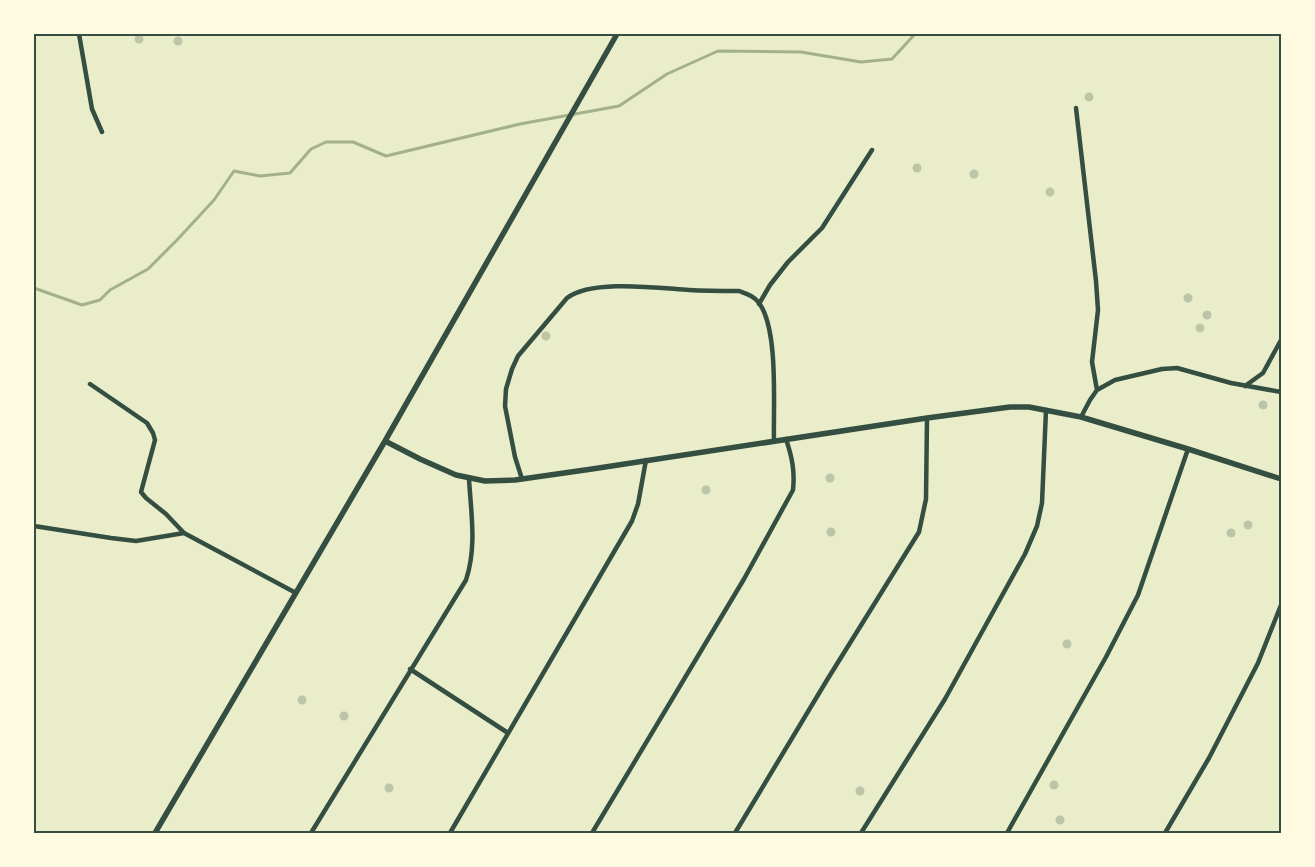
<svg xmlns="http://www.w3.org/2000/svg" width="1315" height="867" font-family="'Open Sans',sans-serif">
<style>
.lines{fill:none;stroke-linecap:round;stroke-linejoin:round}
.stream{stroke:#a3b18a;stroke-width:3}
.building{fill:#bcc5a7}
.minor{stroke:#344e41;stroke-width:4.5}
.tertiary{stroke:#344e41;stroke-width:5.5}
.neatline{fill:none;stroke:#344e41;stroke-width:2}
</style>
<rect width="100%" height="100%" fill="#e9edc9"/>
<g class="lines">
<!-- stream -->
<path class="stream" d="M34,288L82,305L100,300L110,290L148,269L177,240L214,200L234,171L260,176L290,173L311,149L326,142H353L386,156L520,124L619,106L667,74L718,51L801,52L861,62L892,59L915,34"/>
</g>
<!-- building -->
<path class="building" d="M134.5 39a4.5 4.5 0 1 1 9 0a4.5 4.5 0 1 1-9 0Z
M173.5 41a4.5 4.5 0 1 1 9 0a4.5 4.5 0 1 1-9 0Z
M1084.5 97a4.5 4.5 0 1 1 9 0a4.5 4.5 0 1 1-9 0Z
M912.5 168a4.5 4.5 0 1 1 9 0a4.5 4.5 0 1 1-9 0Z
M969.5 174a4.5 4.5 0 1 1 9 0a4.5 4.5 0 1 1-9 0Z
M1045.5 192a4.5 4.5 0 1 1 9 0a4.5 4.5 0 1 1-9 0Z
M1183.5 298a4.5 4.5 0 1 1 9 0a4.5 4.5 0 1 1-9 0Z
M1202.5 315a4.5 4.5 0 1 1 9 0a4.5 4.5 0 1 1-9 0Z
M1195.5 328a4.5 4.5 0 1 1 9 0a4.5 4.5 0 1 1-9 0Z
M541.5 336a4.5 4.5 0 1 1 9 0a4.5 4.5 0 1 1-9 0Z
M1258.5 405a4.5 4.5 0 1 1 9 0a4.5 4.5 0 1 1-9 0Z
M825.5 478a4.5 4.5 0 1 1 9 0a4.5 4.5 0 1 1-9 0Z
M701.5 490a4.5 4.5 0 1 1 9 0a4.5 4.5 0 1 1-9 0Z
M1243.5 525a4.5 4.5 0 1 1 9 0a4.5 4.5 0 1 1-9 0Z
M826.5 532a4.5 4.5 0 1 1 9 0a4.5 4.5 0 1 1-9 0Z
M1226.5 533a4.5 4.5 0 1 1 9 0a4.5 4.5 0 1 1-9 0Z
M1062.5 644a4.5 4.5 0 1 1 9 0a4.5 4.5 0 1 1-9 0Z
M297.5 700a4.5 4.5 0 1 1 9 0a4.5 4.5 0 1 1-9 0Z
M339.5 716a4.5 4.5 0 1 1 9 0a4.5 4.5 0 1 1-9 0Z
M1049.5 785a4.5 4.5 0 1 1 9 0a4.5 4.5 0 1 1-9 0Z
M384.5 788a4.5 4.5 0 1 1 9 0a4.5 4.5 0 1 1-9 0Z
M855.5 791a4.5 4.5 0 1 1 9 0a4.5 4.5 0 1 1-9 0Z
M1055.5 820a4.5 4.5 0 1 1 9 0a4.5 4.5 0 1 1-9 0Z"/>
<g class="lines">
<!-- minor -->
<path class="minor" d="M79,34L92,109L102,132
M1076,108L1096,281L1098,310L1092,362L1097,390
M759,304L770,285L788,262L822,228L872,150
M90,384L147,423L153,433L155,440L141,492L146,498L166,514L184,533
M1245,386L1263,373L1281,340
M1081,417L1090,400L1097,390L1115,380L1162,369L1177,368L1231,383L1281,392
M522,479L515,457L505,406L506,389L512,369L518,356L567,298C592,279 658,288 689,290C706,291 723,291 739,291C747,294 754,296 759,303C779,330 773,407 774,441
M34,526L111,538L136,541L184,533L296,593
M410,669L508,733
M311,833L466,580C477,547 471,513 469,479
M450,833L632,521L638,504L646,460
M592,833L744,579L793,490C795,471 792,457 786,439
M735,833L827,680L919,532L926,499L927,418
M861,833L945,699L1025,554L1037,526L1042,503L1046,410
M1007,833L1106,657L1138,595L1188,449
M1165,833L1209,758L1258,663L1281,605"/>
<!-- tertiary -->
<path class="tertiary" d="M385,441L420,459L456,475L485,481L515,480L592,469L927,418L1010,407H1029L1081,417L1188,449L1281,479
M155,833L385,441L617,34"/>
</g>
<!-- border -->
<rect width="1315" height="867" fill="none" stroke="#fefae0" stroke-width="70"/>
<rect x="35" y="35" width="1245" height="797" class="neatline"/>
</svg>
